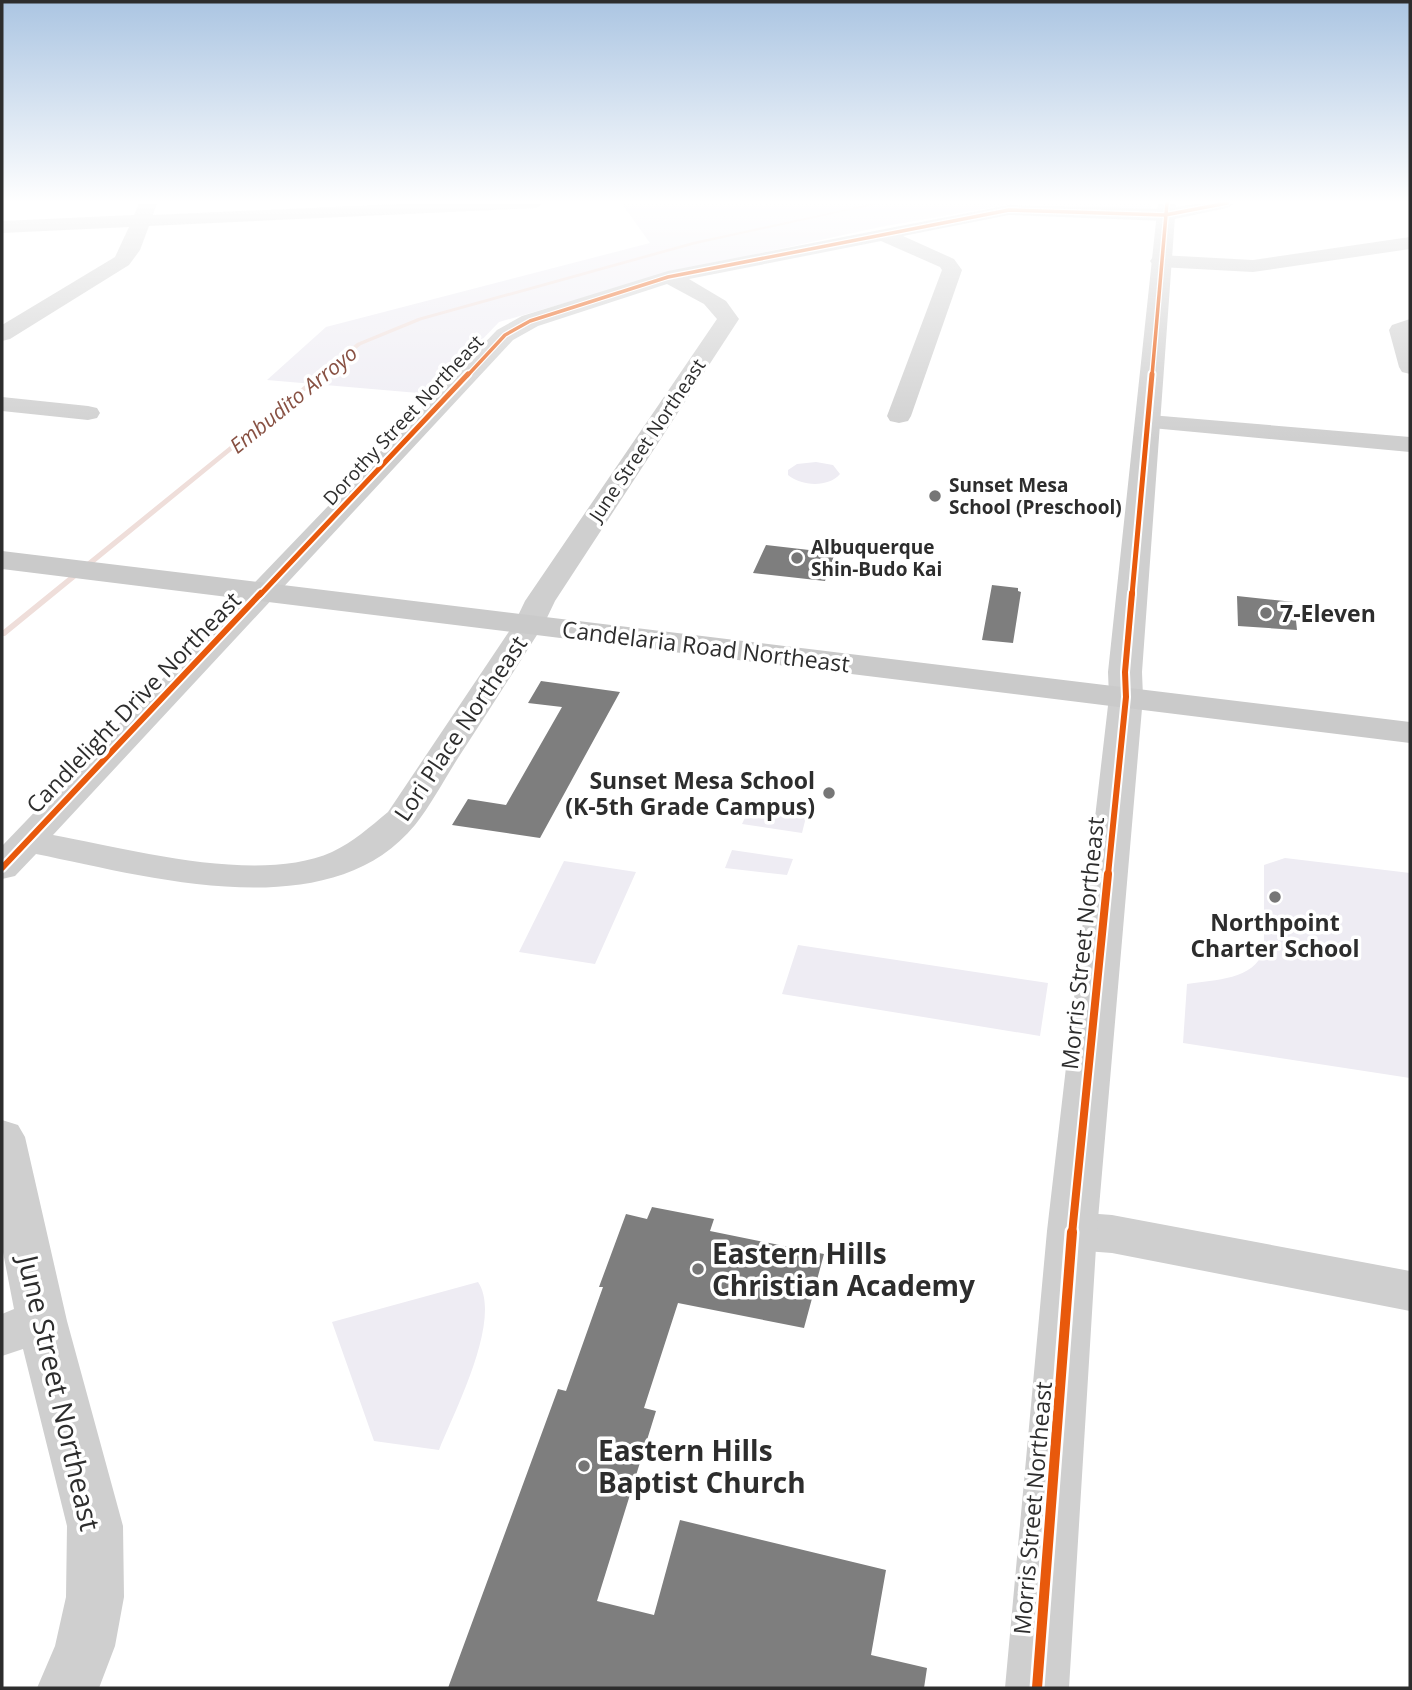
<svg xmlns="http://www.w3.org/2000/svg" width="1412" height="1690" font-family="'Open Sans',sans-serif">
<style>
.green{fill:#eeecf3}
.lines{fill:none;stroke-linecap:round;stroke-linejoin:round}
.stream{fill:#efdeda;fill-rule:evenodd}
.building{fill:#7e7e7e}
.minor{fill:#cfcfcf;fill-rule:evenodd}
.tertiary{fill:#cfcfcf;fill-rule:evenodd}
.secondary{fill:#cacaca;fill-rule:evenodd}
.cycleway-far4-casing{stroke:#fff;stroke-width:6}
.cycleway-far3-casing{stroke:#fff;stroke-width:9}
.cycleway-far2-casing{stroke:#fff;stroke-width:10}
.cycleway-far1-casing{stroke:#fff;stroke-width:12}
.cycleway-casing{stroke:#fff;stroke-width:15}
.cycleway-far4{stroke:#e8590c;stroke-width:3.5}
.cycleway-far3{stroke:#e8590c;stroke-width:5}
.cycleway-far2{stroke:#e8590c;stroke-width:6}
.cycleway-far1{stroke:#e8590c;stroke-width:8}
.cycleway{stroke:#e8590c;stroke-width:10}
.poi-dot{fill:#767676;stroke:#fff;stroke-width:2.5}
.labels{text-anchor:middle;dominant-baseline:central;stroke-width:7;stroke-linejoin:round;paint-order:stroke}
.far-street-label{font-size:19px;fill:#2d2d2d;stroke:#fff}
.far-poi-label{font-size:19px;font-weight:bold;fill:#2d2d2d;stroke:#fff;text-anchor:start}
.far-water-label{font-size:21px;font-style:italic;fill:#885143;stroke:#fff}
.poi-label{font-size:23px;font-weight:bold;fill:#2d2d2d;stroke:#fff;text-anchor:start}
.street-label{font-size:23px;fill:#2d2d2d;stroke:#fff}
.near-poi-label{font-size:28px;font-weight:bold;fill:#2d2d2d;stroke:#fff;text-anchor:start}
.near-street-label{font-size:28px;fill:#2d2d2d;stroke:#fff}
</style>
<rect width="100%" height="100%" fill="#fff"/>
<!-- green -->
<path class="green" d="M630,203H1151L1150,210L1018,203L880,227L661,275L499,322L430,394L267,380L326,327L650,243L622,204Z
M816,462L833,465L840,474C828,488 801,486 788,475V470L797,464Z
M750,807L806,817L802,833L742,824Z
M732,850L793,859L787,875L725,868Z
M1285,858L1410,873V1078L1183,1043L1187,984C1216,979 1253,981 1264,950V865Z
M564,861L636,872L595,964L519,952Z
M798,945L1048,983L1040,1036L782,994Z
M478,1282C503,1319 454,1412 439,1450L374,1441L332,1322Z"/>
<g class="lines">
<!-- stream -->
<path class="stream" d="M875,203H882L696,244L422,320L361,345L5,636H2V631L357,343L418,318L693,242Z"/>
</g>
<!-- building -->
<path class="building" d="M766,545L835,553L825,581L753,573Z
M992,585L1018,588V591L1021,592L1013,643L982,640Z
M1237,596L1294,602L1297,630L1238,626Z
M541,681L620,692L540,838L452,825L468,799L506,805L562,707L528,703Z
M652,1207L714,1219L710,1231L824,1254L804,1328L678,1303L644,1408L656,1411L597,1601L654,1615L680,1520L886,1570L871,1655L927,1668L924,1688H448L558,1389L566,1391L603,1287H599L626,1214L647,1219Z"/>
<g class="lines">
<!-- minor -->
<path class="minor" d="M139,203H157L153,215L419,203H545L536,208L149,226L140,250L129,265L10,339L2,341V325L115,257L129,227L2,233V221L134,215Z
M1200,203H1236L1227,208L1165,221L1009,215L903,236L954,259L962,270L911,416L908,421L899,423L890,421L887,416L942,270L940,267L881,241L689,279L726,301L739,319L555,601L544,624C515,669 487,714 458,758C444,780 431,805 415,825C329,930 147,876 36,854L15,876L2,879V846L497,330L522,316L668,271L1009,205L1165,209ZM667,284L704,304L717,319L525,601L514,624L388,812C370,827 353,842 332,852C258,885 131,849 53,835L513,340L538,326Z
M1410,237V249L1253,272L1160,267L1153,265L1150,261L1153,257L1160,255L1253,260Z
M1410,319V374L1402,372L1399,367L1389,330L1392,325Z
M2,397L88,406L97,408L100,413L97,418L88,420L2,411Z
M1150,415L1410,437V452L1141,427L1138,422L1141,417Z
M2,1120L18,1125L25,1137L67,1321L123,1526L124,1597L115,1646L99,1688H37L55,1646L66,1597L67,1526L23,1349L2,1356V1314L14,1309L2,1247Z
M1072,1212L1112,1215L1410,1271V1311L1112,1253L1072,1250L1055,1244L1048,1231L1055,1218Z"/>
<!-- tertiary -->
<path class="tertiary" d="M1158,203H1176L1142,672L1143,697L1097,1231L1069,1688H1005L1047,1231L1109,697L1108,672Z"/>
<!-- secondary -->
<path class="secondary" d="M2,551L1410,722V743L2,569Z"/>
<defs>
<path id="cycleway-far4" d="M467,376L505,335L530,321L668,277L1009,210L1165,215L1227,203
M1152,376L1167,203"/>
<path id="cycleway-far3" d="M260,595L468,374
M1132,595L1152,374"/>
<path id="cycleway-far2" d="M2,868L261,593
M1108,875L1126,697L1125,672L1132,593"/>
<path id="cycleway-far1" d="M1072,1234L1108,874"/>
<path id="cycleway" d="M1037,1688L1072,1232"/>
</defs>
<!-- cycleway-far4 casing -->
<use href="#cycleway-far4" class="cycleway-far4-casing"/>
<!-- cycleway-far3 casing -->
<use href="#cycleway-far3" class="cycleway-far3-casing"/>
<!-- cycleway-far2 casing -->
<use href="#cycleway-far2" class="cycleway-far2-casing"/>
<!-- cycleway-far1 casing -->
<use href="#cycleway-far1" class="cycleway-far1-casing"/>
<!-- cycleway casing -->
<use href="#cycleway" class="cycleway-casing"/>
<!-- cycleway-far4 -->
<use href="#cycleway-far4" class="cycleway-far4"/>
<!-- cycleway-far3 -->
<use href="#cycleway-far3" class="cycleway-far3"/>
<!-- cycleway-far2 -->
<use href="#cycleway-far2" class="cycleway-far2"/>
<!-- cycleway-far1 -->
<use href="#cycleway-far1" class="cycleway-far1"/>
<!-- cycleway -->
<use href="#cycleway" class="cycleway"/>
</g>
<!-- sky -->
<linearGradient id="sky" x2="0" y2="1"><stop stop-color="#abc5e2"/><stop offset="0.46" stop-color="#fff"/><stop offset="1" stop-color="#fff" stop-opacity="0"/></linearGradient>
<rect width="1412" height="439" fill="url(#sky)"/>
<!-- markers -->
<g class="poi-dot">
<circle cx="935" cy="496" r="7"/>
<circle cx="797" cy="558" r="7"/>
<circle cx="1266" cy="613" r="7"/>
<circle cx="829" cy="793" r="7"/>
<circle cx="1275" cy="897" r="7"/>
<circle cx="698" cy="1269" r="7"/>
<circle cx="584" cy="1466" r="7"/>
</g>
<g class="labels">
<!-- far-street labels -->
<g class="far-street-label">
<text transform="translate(403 420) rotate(-47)">Dorothy Street Northeast</text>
<text transform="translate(647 440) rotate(-56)">June Street Northeast</text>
</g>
<!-- far-poi labels -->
<g class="far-poi-label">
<text x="949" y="485">Sunset Mesa<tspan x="949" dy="22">School (Preschool)</tspan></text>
<text x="811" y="547">Albuquerque<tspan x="811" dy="22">Shin-Budo Kai</tspan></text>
</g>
<!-- far-water labels -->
<g class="far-water-label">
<text transform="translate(293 399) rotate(-39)">Embudito Arroyo</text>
</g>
<!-- poi labels -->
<g class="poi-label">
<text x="1280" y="613">7-Eleven</text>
<text x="815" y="780" text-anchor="end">Sunset Mesa School<tspan x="815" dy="26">(K-5th Grade Campus)</tspan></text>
<text x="1275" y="922" text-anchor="middle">Northpoint<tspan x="1275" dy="26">Charter School</tspan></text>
</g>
<!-- street labels -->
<g class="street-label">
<text transform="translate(706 646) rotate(7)">Candelaria Road Northeast</text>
<text transform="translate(133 702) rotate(-46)">Candlelight Drive Northeast</text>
<text transform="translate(460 728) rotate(-56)">Lori Place Northeast</text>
<text transform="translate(1082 943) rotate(-84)">Morris Street Northeast</text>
<text transform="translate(1032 1508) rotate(-85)">Morris Street Northeast</text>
</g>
<!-- near-poi labels -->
<g class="near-poi-label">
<text x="712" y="1253">Eastern Hills<tspan x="712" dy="32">Christian Academy</tspan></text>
<text x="598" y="1450">Eastern Hills<tspan x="598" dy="32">Baptist Church</tspan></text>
</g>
<!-- near-street labels -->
<g class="near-street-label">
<text transform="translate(60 1393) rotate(77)">June Street Northeast</text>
</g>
</g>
<!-- border -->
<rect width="1412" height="1690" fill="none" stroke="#2d2d2d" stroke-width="7"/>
</svg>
